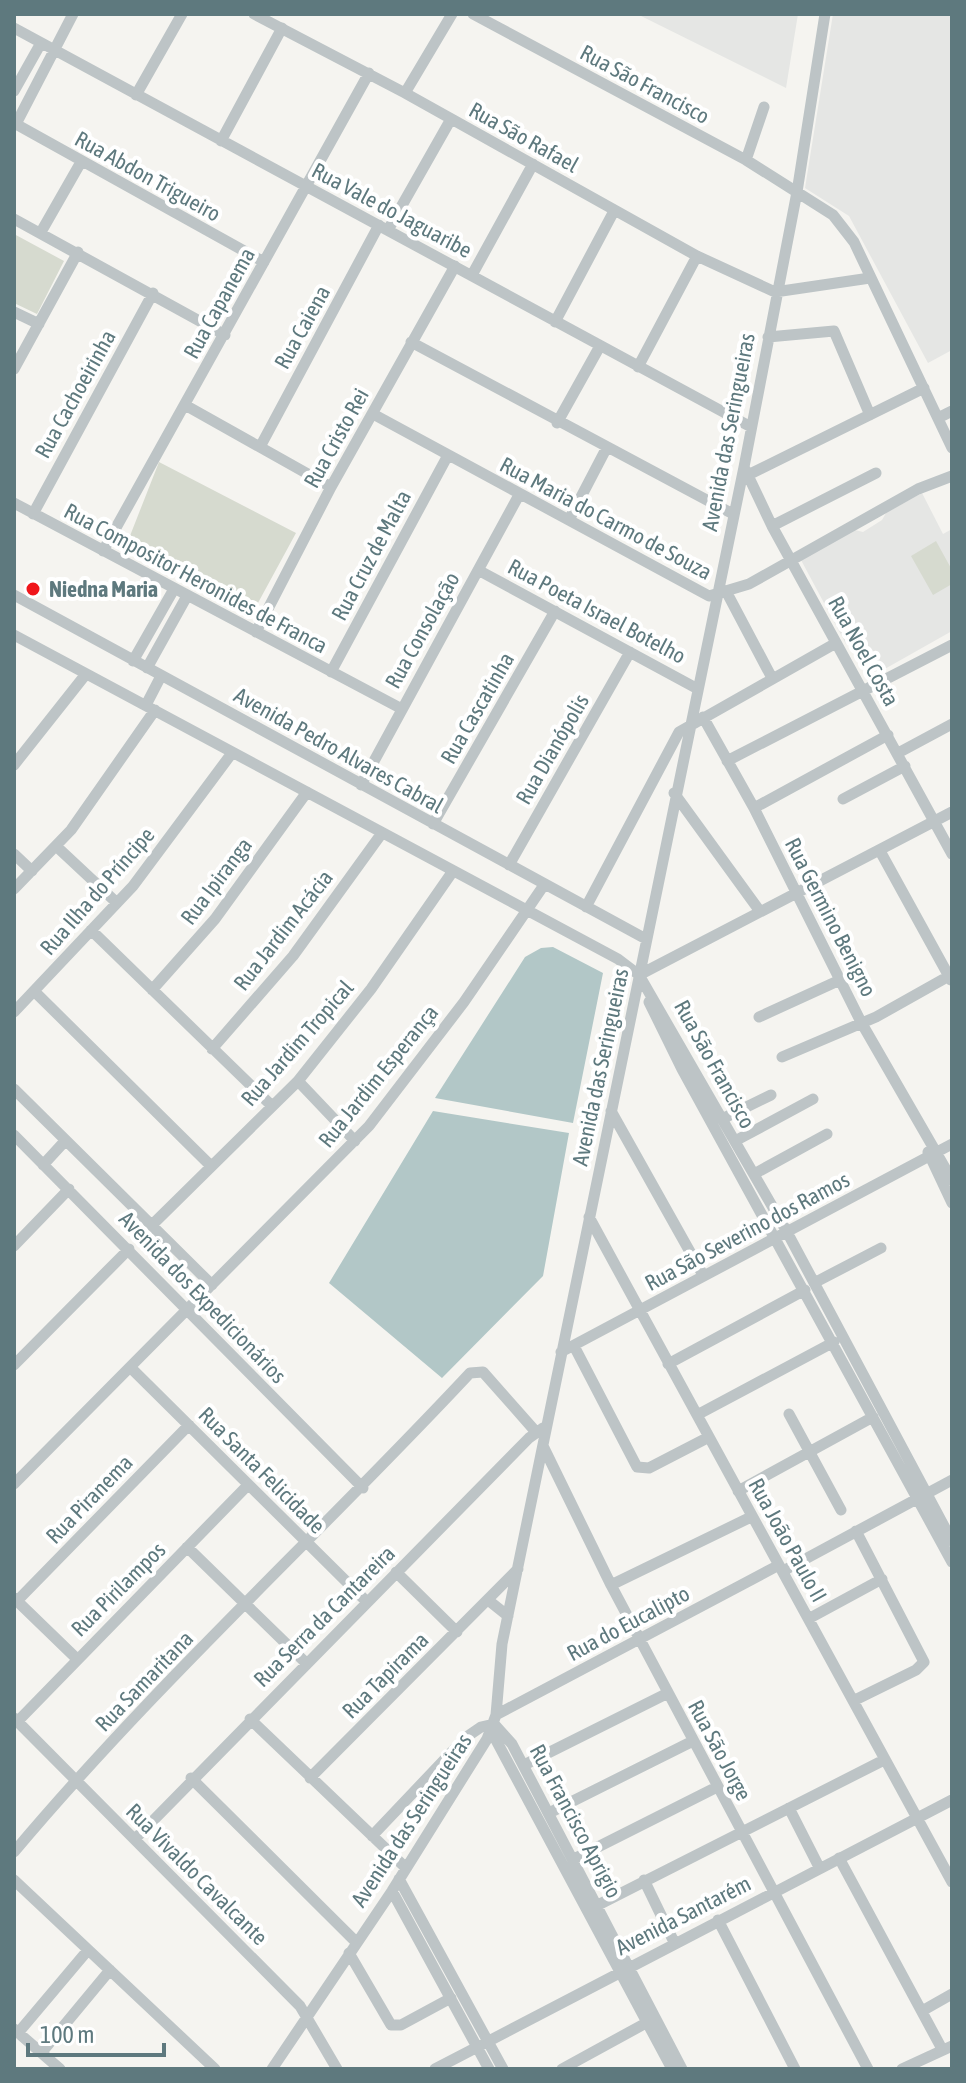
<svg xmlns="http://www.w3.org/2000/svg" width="966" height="2083" font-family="'Asap Condensed',sans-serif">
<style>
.built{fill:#e5e6e4}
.green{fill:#d6dacf}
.water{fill:#b2c7c7}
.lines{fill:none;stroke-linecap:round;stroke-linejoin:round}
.minor{stroke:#bdc4c6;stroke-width:11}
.poi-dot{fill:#f0161b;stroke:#fff;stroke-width:3}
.labels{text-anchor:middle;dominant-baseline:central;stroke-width:8;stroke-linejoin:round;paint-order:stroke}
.street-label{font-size:22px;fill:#5e797e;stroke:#fff}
.poi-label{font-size:22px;font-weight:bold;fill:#5e797e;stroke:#fff;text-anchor:start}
</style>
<rect width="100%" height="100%" fill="#f5f4f0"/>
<!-- built -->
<path class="built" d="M637,14H798L786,88Z
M833,14H952V350L928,363L849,216L805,188Z
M922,493L943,534L952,529V631L867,679L855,646L846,644L801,560L855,530L863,532L882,520L886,513Z"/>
<!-- green -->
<path class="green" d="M14,234L64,261L37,314L14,303Z
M159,462L296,533L252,614L126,546Z
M936,541L952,570V584L933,595L911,556Z"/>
<!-- water -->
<path class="water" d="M553,947L603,973L573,1123L435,1098L525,957L541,948Z
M433,1111L569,1133L543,1276L442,1378L329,1283Z"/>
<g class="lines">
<!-- minor -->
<path class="minor" d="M254,14L405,93L697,256L775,292L870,278
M473,14L746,160L833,215L854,242L952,448
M14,28L751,427
M14,91L41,43
M405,93L452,14
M136,95L182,14
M14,123L264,262
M16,124L73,14
M221,141L282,28
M746,160L764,107
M14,219L225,335
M388,230L451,119
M41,232L81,162
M472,275L533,164
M14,312L39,324
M555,322L614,211
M768,337L834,331L870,415
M411,342L733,514
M638,367L697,256
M14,369L78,252
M185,405L331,487
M373,414L709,596L749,584L918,489L952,476
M938,418L952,411
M557,423L600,346
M260,447L379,225
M744,467L772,526L952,854
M748,475L924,388
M14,503L402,709
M33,514L153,293
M569,520L606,449
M772,526L876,473
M103,551L369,73
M478,570L696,688
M727,593L772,678
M14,595L646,939
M256,632L331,487L455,266
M14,635L618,959L639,975L787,1232L952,1541
M133,661L174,589
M147,668L187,596
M331,672L447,457
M146,705L161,676
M703,717L754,808L861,1022L952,1180
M898,753L952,724
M727,761L952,645
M14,765L86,674
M361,785L519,495
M674,793L759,910
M843,799L905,766
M754,808L888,735
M433,824L555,611
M56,846L117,903
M880,851L951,980
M14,854L32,871
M509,865L630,652
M14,889L71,830L155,710
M586,907L679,732L836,643
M91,930L272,1106
M639,975L952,812
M152,990L215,919L307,792
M34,991L211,1166
M649,1002L682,1069L952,1562
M14,1012L133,886L232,753
M759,1017L840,980
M212,1049L293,956L382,833
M782,1057L876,1017L949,976
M298,1081L355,1141
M14,1089L212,1285
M611,1111L703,1275
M722,1119L771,1095
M14,1135L363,1488
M735,1141L813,1099
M928,1152L952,1203
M43,1165L65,1141
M754,1174L827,1134
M589,1217L952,1882
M152,1225L298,1081L371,989L453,871
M14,1246L69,1189
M814,1283L881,1248
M574,1346L637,1467L649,1468L709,1437
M561,1352L952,1144
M668,1364L805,1290
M14,1365L129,1249
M130,1367L367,1602
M789,1414L841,1510
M697,1415L834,1342
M543,1446L611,1585L868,2069
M14,1484L369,1126L464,1002L544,885
M738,1491L873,1417
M187,1547L306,1663
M783,1571L952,1480
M396,1572L457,1632
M611,1585L751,1517
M14,1598L77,1659
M488,1600L508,1616
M17,1601L189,1425
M810,1618L882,1579
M855,1700L916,1670L924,1662L856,1531
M496,1715L779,1565
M14,1718L300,2006L337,2069
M250,1719L406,1868
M18,1721L248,1485
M494,1724L512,1744L682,2069
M489,1727L672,2069
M524,1765L668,1693
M191,1778L356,1942
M310,1778L518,1569
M789,1808L819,1867
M549,1813L693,1741
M372,1836L465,1738L481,1727L494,1724
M135,1839L529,1438L543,1428
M14,1852C156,1683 320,1534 470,1373L483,1372L536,1432
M839,1858L942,2049
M574,1859L717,1787
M399,1879L503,2069
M14,1880L215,2069
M644,1880L674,1942
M392,1891L489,2069
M598,1905L884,1760
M718,1920L795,2069
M349,1953L391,2025H401L451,1998
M922,2011L952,1994
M14,2029L60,2069
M18,2033L88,1950
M42,2052L110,1970
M272,2069L392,1891L487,1739L496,1715L502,1644L744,467L797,192L825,14
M435,2069L952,1800
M562,2069L646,2023
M902,2069L952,2046"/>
</g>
<!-- markers -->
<circle class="poi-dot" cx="33" cy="589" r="8"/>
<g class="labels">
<!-- street labels -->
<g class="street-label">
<text transform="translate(645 84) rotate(28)">Rua São Francisco</text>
<text transform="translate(524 137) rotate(29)">Rua São Rafael</text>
<text transform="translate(148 176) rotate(29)">Rua Abdon Trigueiro</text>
<text transform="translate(392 210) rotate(28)">Rua Vale do Jaguaribe</text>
<text transform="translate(219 303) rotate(-61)">Rua Capanema</text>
<text transform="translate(302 327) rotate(-61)">Rua Caiena</text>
<text transform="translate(75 394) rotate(-61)">Rua Cachoeirinha</text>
<text transform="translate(728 432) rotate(-79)">Avenida das Seringueiras</text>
<text transform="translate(336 438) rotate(-61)">Rua Cristo Rei</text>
<text transform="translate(606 518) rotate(28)">Rua Maria do Carmo de Souza</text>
<text transform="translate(371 555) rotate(-62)">Rua Cruz de Malta</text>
<text transform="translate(196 578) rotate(28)">Rua Compositor Heronides de Franca</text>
<text transform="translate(597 611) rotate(28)">Rua Poeta Israel Botelho</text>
<text transform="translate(422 630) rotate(-61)">Rua Consolação</text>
<text transform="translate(864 651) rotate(61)">Rua Noel Costa</text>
<text transform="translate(477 708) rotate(-60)">Rua Cascatinha</text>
<text transform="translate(552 749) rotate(-60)">Rua Dianópolis</text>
<text transform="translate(339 750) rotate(29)">Avenida Pedro Alvares Cabral</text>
<text transform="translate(216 881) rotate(-53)">Rua Ipiranga</text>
<text transform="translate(97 891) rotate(-49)">Rua Ilha do Príncipe</text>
<text transform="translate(831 917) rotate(63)">Rua Germino Benigno</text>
<text transform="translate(283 930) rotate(-52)">Rua Jardim Acácia</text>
<text transform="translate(297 1043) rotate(-49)">Rua Jardim Tropical</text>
<text transform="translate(715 1064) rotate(61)">Rua São Francisco</text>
<text transform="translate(600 1067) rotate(-78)">Avenida das Seringueiras</text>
<text transform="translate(378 1076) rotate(-51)">Rua Jardim Esperança</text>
<text transform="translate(747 1231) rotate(-28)">Rua São Severino dos Ramos</text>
<text transform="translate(203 1297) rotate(46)">Avenida dos Expedicionários</text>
<text transform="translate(262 1470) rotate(45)">Rua Santa Felicidade</text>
<text transform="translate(89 1499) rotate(-46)">Rua Piranema</text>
<text transform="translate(788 1540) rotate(61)">Rua João Paulo II</text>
<text transform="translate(118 1589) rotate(-45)">Rua Pirilampos</text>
<text transform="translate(324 1616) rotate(-45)">Rua Serra da Cantareira</text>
<text transform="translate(628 1623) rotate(-28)">Rua do Eucalipto</text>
<text transform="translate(385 1675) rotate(-45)">Rua Tapirama</text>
<text transform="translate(144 1681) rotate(-46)">Rua Samaritana</text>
<text transform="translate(720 1750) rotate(62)">Rua São Jorge</text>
<text transform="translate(411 1820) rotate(-57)">Avenida das Seringueiras</text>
<text transform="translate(576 1821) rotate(62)">Rua Francisco Aprigio</text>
<text transform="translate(197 1874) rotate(45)">Rua Vivaldo Cavalcante</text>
<text transform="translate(683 1915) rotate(-27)">Avenida Santarém</text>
</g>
<!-- poi labels -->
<g class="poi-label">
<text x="49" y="589">Niedna Maria</text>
</g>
</g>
<!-- border -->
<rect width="966" height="2083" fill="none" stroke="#5e797e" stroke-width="32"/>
<!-- scale -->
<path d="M28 2043v12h136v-12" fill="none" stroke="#5e797e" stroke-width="4"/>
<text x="40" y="2043" font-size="24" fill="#5e797e" stroke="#ffffff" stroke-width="6" paint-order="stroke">100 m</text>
</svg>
